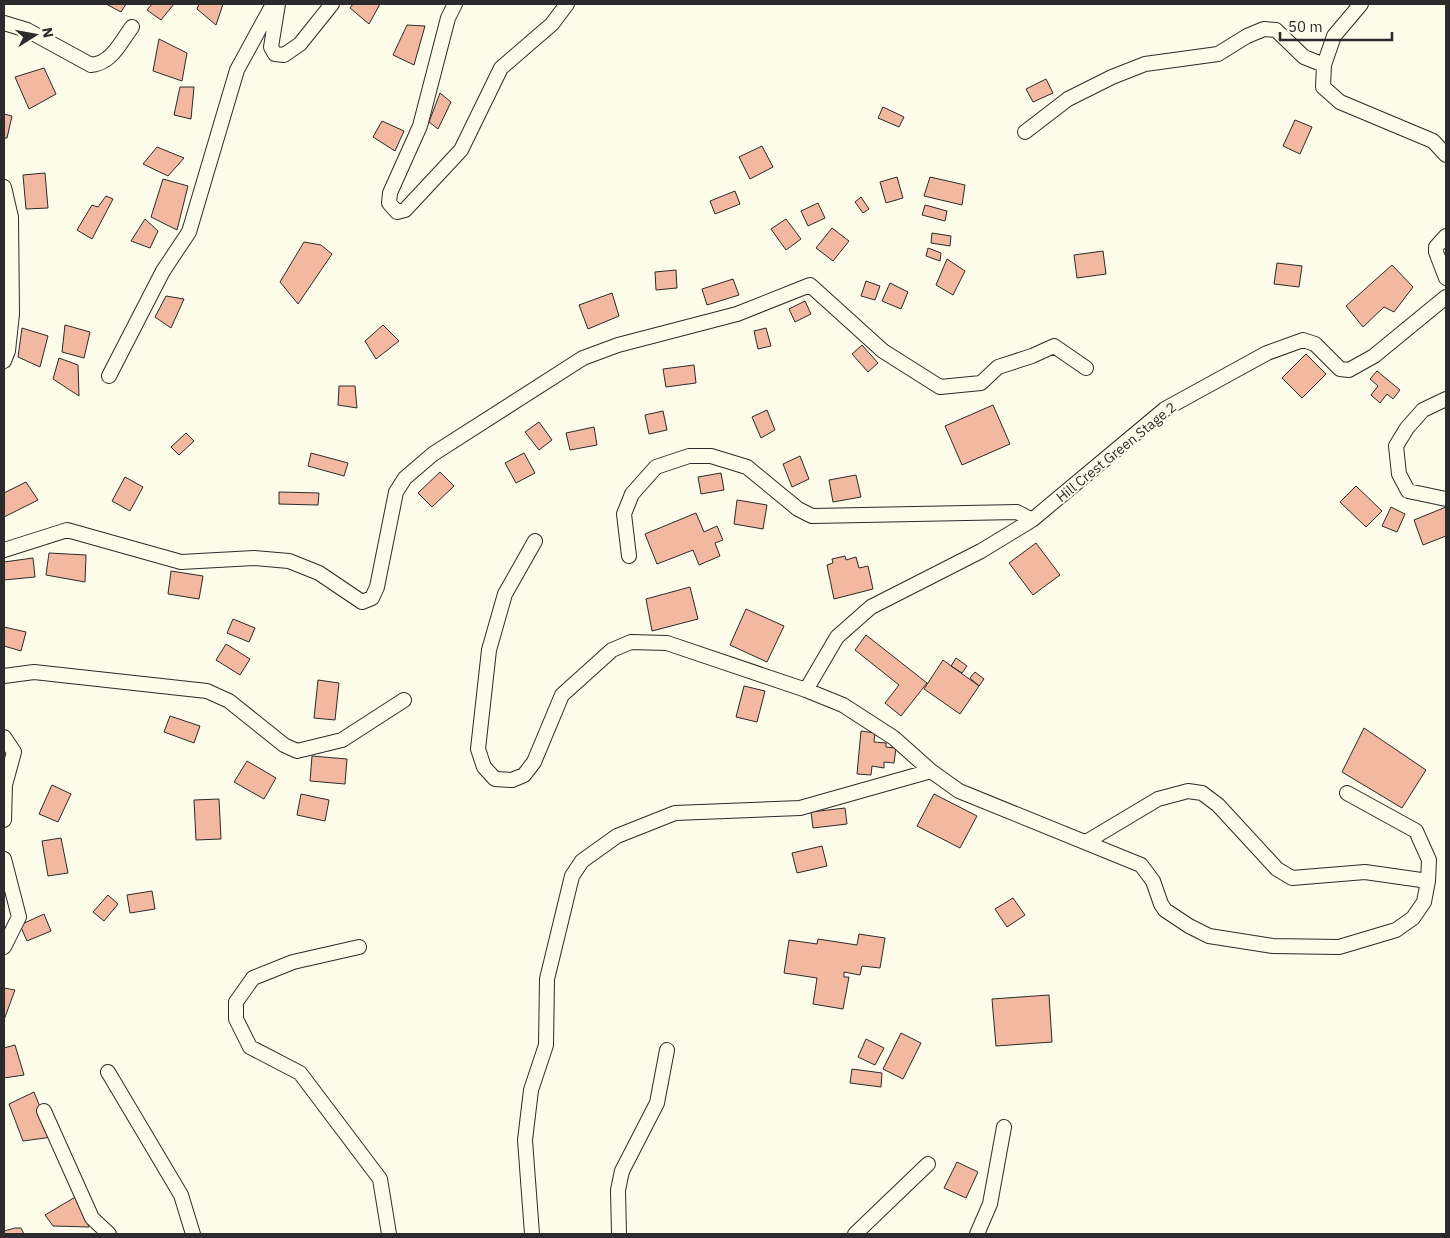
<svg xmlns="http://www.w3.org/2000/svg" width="1450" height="1238" font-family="'IBM Plex Sans',sans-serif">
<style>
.building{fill:#f2b8a0;stroke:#2b2b2b}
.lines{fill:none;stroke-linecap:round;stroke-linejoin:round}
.minor-casing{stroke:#2b2b2b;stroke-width:16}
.minor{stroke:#fdfbea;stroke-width:14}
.labels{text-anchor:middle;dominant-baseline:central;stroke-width:4;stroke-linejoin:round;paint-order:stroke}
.street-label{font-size:14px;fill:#2b2b2b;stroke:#fdfbea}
</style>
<rect width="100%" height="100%" fill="#fdfbea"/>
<!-- building -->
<path class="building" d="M106,4H126L121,12Z
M152,4H174L161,20L147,10Z
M199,4H223L216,25L197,9Z
M353,4H380L369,24L350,8Z
M407,25L425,26L414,65L393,55Z
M159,39L187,53L182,81L153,71Z
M44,68L56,94L29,109L15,77Z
M1046,79L1053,93L1033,102L1026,89Z
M180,87H194L191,119L174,115Z
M440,93L451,102L438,129L429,122Z
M883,107L904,117L899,127L878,118Z
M4,114L12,116L7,138H4Z
M1295,120L1312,127L1300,154L1283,146Z
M382,121L404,131L395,151L373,137Z
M762,146L773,167L750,179L739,157Z
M157,147L184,158L168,176L143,164Z
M45,173L48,208L26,209L23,175Z
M897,177L903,198L886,203L880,182Z
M930,177L965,185L962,205L924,196Z
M163,179L188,186L177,230L151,217Z
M735,191L740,204L715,214L710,201Z
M106,196L113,199L92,239L77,230L92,205L98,207Z
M861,197L869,209L863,213L855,202Z
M818,203L825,218L808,226L801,211Z
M925,205L947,211L945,221L922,215Z
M145,219L158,231L150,248L131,241Z
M786,219L801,239L786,250L771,229Z
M832,228L849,241L833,261L816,248Z
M932,233L951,236L950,246L931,243Z
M304,242L321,245L332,254L298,304L280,282Z
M928,248L941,253L940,261L926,256Z
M1103,251L1106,274L1077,278L1074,255Z
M947,259L965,271L953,295L936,285Z
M1277,263L1302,266L1299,287L1274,284Z
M1392,265L1413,287L1394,312L1384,307L1363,327L1346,306Z
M676,270L677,288L656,290L655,272Z
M733,279L739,295L707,305L702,289Z
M866,281L880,286L875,300L861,296Z
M890,283L908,292L901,309L882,301Z
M612,293L619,316L588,329L579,305Z
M166,296L184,299L171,328L155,317Z
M805,301L811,314L795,322L789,309Z
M65,325L90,332L84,358L62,352Z
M383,325L399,341L376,359L365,341Z
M22,328L48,336L40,367L18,357Z
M766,328L771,346L758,349L754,331Z
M862,345L878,363L868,372L852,354Z
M1306,354L1326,374L1302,398L1282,378Z
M59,358L78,365L79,396L53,379Z
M694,365L696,383L666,387L663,369Z
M1377,371L1400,390L1393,399L1387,394L1380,403L1371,395L1378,386L1370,379Z
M339,386H355L357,408L338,405Z
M993,405L1010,444L962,465L945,426Z
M767,410L775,430L761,438L752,417Z
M663,411L667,430L649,434L645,415Z
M539,422L552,440L539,450L525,432Z
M594,427L597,445L570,450L566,433Z
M186,433L194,441L179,455L171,447Z
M311,453L348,463L344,476L308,466Z
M524,453L535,473L516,483L505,463Z
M800,456L809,479L792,487L783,464Z
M440,472L454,486L432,507L418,493Z
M721,473L724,490L701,494L698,477Z
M856,475L861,497L833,502L829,480Z
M125,477L143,487L130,511L112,501Z
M26,482L38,500L4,517V493Z
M1356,486L1382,511L1366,527L1340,502Z
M279,492L319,493L318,505L279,504Z
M737,500L767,505L763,529L734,524Z
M1391,507L1405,514L1397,532L1382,526Z
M1446,507V536L1423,545L1414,520Z
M696,513L704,532L717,526L723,540L715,543L720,556L699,565L693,550L657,564L645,534Z
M1036,543L1060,575L1033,595L1009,563Z
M49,553L86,555L85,582L46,575Z
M845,556L846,560L856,557L859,568L868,566L873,589L834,599L827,565L833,563L832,559Z
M33,558L35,577L4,580V562Z
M171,571L203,576L199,599L168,594Z
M690,587L698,619L652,631L646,599Z
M746,609L784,626L767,662L730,645Z
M233,619L255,628L249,642L227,633Z
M4,627L26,632L21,651L4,646Z
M866,635L927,683L901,716L885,703L899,685L855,650Z
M226,644L250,659L240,675L216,660Z
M956,658L967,666L962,673L951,666Z
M943,660L979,686L960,714L924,689Z
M975,672L984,679L979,686L970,678Z
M318,680L339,683L335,720L314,718Z
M744,686L765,691L757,722L736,717Z
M170,716L200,726L194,743L164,732Z
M1364,728L1426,770L1402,808L1342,772Z
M861,731L875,733L874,742L886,743V747L896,748L894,763L884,762V768L872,766L871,775L857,774Z
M312,756L347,759L345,784L310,781Z
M247,761L276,778L264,799L234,782Z
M52,785L71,794L58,822L39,814Z
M301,794L329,800L325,821L297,815Z
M934,794L977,816L960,848L917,826Z
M219,799L221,839L196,840L194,800Z
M845,808L847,824L813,828L811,812Z
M61,838L68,873L48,876L42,841Z
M822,846L827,866L797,873L792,853Z
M152,891L155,909L130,913L127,895Z
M108,895L118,904L104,921L93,912Z
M1013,898L1025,915L1007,927L995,909Z
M44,914L51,931L27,941L20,925Z
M859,934L885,938L880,968L862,966L860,975L844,972V977H849L843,1009L813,1004L817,978L784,973L789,940L817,944L818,939L857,945Z
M4,988L15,990L4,1020Z
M1049,995L1052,1042L996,1046L992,999Z
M901,1033L921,1043L903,1079L883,1069Z
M866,1039L884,1048L875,1065L858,1057Z
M15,1045L24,1075L4,1078V1048Z
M852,1069L882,1073L881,1087L850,1083Z
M34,1092L52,1137L23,1141L9,1104Z
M957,1162L978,1172L966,1198L944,1188Z
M77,1196L89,1227L53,1226L45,1215Z
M15,1228H21L24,1234H4V1231Z"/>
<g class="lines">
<defs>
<path id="minor" d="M278,4L271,47L275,54L284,55L300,44L332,4
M455,4L448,18L420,126L390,193L389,203L397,212L405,210L461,150L501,68L552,24L567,4
M1361,4L1334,36L1324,65L1323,87L1340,102L1433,141L1446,155
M4,23L27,30L91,65C112,63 120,43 132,27
M1025,132L1068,99L1112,77L1145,64L1218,54L1247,36L1264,29L1276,30L1304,57L1324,65
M4,187L11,217L12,314L8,351L4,361
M1446,236L1436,247V252L1446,278
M109,376L163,271L189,232L237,70L273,4
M1446,399L1423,410L1407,428L1396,446L1399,474L1408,491L1446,499
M535,541L505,594L489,650L478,749L484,767L495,779L512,780L524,775L534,762L562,695L612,650L631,642L667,643L806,690L843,705L894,738L931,771L959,791L1141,865L1153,881L1161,904L1165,910L1189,926L1209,936L1273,946L1339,947L1396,930L1413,918L1424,902L1428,881L1429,860L1416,831L1347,793
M4,550L67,530L181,562L254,558L289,561L319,573L362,602L372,598L377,587L396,492L405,478L433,454L583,358L618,345L737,314L810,285L883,351L940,387L981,383L998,367L1032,356L1054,346L1086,368
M629,556L624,514L632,494L656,467L689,456H711L747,467L798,509L812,516L1017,512L1032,520
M4,676L34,672L207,691L229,701L284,745L297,751L342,740L404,700
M806,690L837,637L871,607L981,551L1032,520L1165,409L1267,353L1303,340L1315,344L1340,369L1349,370L1374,356L1446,297
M4,737L14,752L5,785L4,820
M1086,842L1158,799L1188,791L1202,793L1218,805L1277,869L1292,878L1365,872L1428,881
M4,859L19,917L4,947
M359,947L293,962L253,978L236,1002V1019L250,1047L300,1073L380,1179L389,1234
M108,1072L181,1195L193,1234
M44,1111L92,1218L109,1234
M532,1234L525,1140L531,1090L546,1045L547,979L572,876L582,861L617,836L675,813L800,808L931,771
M619,1234L618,1190L622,1171L657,1103L667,1050
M855,1234L928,1164
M977,1234L990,1204L1004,1127"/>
</defs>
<!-- minor casing -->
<use href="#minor" class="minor-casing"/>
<!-- minor -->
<use href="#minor" class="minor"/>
</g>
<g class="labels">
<!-- street labels -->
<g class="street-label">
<text transform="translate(1116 452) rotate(-39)">Hill Crest Green Stage 2</text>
</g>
</g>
<!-- border -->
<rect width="1450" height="1238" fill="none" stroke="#2b2b2b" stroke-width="10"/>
<!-- north arrow -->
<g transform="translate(35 35) rotate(79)" stroke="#fdfbea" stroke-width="4" paint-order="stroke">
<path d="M0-4L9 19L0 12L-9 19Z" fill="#2b2b2b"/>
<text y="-8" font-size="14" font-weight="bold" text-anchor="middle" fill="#2b2b2b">N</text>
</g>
<!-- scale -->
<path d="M1280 32v8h112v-8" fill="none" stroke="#2b2b2b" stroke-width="2.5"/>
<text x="1288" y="32" font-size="15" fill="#2b2b2b" stroke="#fdfbea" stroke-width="4" paint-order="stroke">50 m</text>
</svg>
